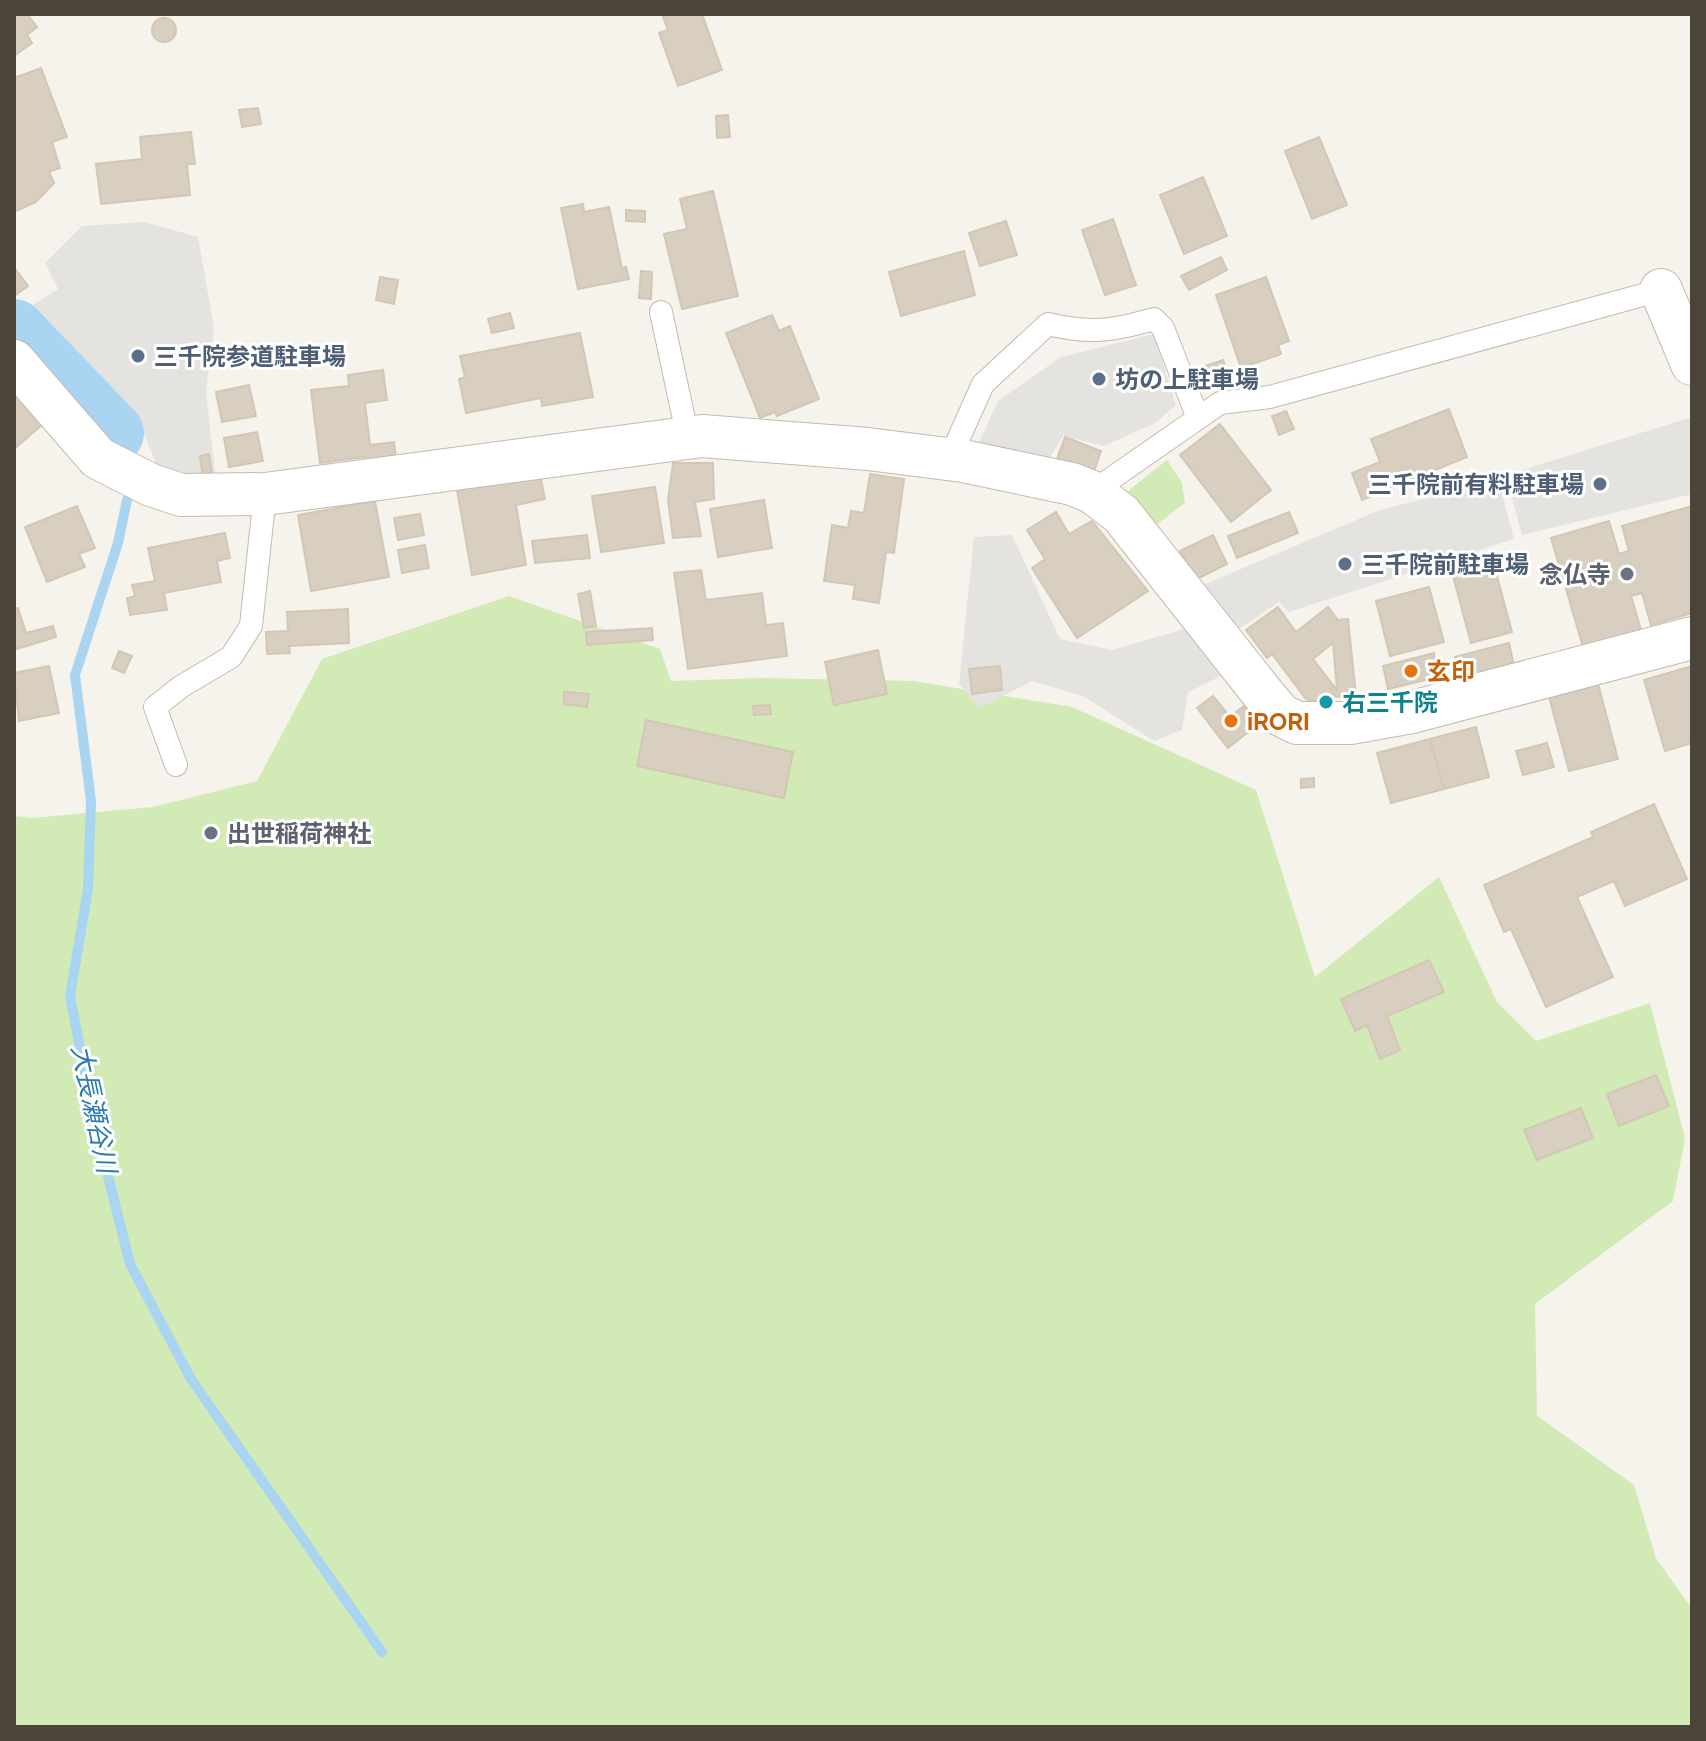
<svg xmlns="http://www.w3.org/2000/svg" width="1706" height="1741" font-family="Raleway,'Noto Sans JP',sans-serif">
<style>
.green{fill:#d2eab5}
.parking{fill:#e5e3e0}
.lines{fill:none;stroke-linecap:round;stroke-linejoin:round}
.stream{stroke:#a9d4f2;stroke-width:10}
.river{stroke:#a9d4f2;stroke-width:62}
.building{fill:#d8cfc1;stroke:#d3c7b4;stroke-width:2;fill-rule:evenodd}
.service-casing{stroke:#c2bbae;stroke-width:24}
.minor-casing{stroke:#c2bbae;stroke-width:44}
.service{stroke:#fff;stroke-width:22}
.minor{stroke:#fff;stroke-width:42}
.service-dot{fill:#5c6f8a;stroke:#fff;stroke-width:3}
.worship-dot{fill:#6b7280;stroke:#fff;stroke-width:3}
.food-dot{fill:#e8710a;stroke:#fff;stroke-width:3}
.culture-dot{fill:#0f9aa8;stroke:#fff;stroke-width:3}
.labels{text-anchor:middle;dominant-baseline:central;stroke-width:6;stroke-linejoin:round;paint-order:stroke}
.service-label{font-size:24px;font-weight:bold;fill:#4e5e75;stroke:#fff;text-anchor:start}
.worship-label{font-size:24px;font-weight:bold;fill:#5b616d;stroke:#fff;text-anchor:end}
.food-label{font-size:24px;font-weight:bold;fill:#c56008;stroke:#fff;text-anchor:start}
.culture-label{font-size:24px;font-weight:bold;fill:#0d838f;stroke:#fff;text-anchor:start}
.water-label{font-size:26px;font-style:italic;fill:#2e7ab2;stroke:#fff}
</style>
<rect width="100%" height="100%" fill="#f6f3ec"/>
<!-- green -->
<path class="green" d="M1167,460L1182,483L1185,503L1156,525L1128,491Z
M509,596L660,649L671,681L761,678L913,681L1072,707L1256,790L1315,977L1439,877L1497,1002L1536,1041L1650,1003L1685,1138L1673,1201L1535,1304L1537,1416L1634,1485L1656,1558L1692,1609V1727H14V816L32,818L153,807L257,781L322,659Z"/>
<!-- parking -->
<path class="parking" d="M144,222L198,237L214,328L206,392L216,480L157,466L145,436L22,312L58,289L45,263L82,226Z
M1154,334L1176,405L1155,423L1104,446L1063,436L1047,462L977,447L998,401L1061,357Z
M1692,417V494L1522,535L1506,475Z
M1498,480L1514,539L1289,612L1279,602L1236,631L1203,585L1380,510Z
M1012,535L1060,639L1112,650L1184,629L1221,676L1188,692L1182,730L1154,741L1083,696L1032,681L979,708L959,684L974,537Z"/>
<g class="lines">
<!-- stream -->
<path class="stream" d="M127,500L118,543L75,675L91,801L88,889L70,996L94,1120L130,1264L191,1379L382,1652"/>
<!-- river -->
<path class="river" d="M14,330L113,433"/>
</g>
<!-- building -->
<path class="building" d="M14,14H27L37,27L27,35L32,43L14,56Z
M662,14H702L722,70L678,86L659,33L668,30Z
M152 30a12 12 0 1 1 24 0a12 12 0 1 1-24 0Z
M41,68L67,137L52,142L60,168L49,172L54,183L36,202L14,212V78Z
M258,108L261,124L242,127L239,110Z
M728,115L730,137L717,138L716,116Z
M191,132L195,164H187L190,195L101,204L96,164L142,159L140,137Z
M1319,137L1347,205L1312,219L1285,151Z
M1203,177L1227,236L1184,254L1160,195Z
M713,191L738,296L682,309L664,234L687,229L680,199Z
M583,204L584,212L609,207L622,268L626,267L629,279L578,289L561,208Z
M626,210L645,211V222L626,221Z
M1113,219L1136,285L1105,295L1082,230Z
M1006,221L1017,255L980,266L969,233Z
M964,251L975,295L901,316L889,272Z
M1221,257L1227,270L1189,290L1181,276Z
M14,267L28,286L14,296Z
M641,271L652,272L651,299L639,298Z
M380,277L398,280L394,304L376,300Z
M1266,277L1289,341L1278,345L1281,354L1241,368L1216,295Z
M510,313L514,328L492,333L488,319Z
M772,315L779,331L790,326L819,399L777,416L775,412L760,418L726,333Z
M580,333L593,397L542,406L541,398L466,413L459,379L465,377L460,356Z
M1223,360L1229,376L1205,384L1200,368Z
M383,370L387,400L365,403L370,445L394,442L396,459L365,463L364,457L320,463L311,390L349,386L348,375Z
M249,385L256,416L222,422L216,392Z
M14,391L43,424L14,449Z
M1449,409L1467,457L1362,500L1352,473L1380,462L1371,439Z
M1286,411L1294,429L1279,435L1272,416Z
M1220,424L1271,490L1231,522L1180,455Z
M257,432L263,461L229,467L224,438Z
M1065,437L1101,451L1093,474L1057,459Z
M209,454L212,474H208L202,472L200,456Z
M673,463H713L714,499L695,502L701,536L673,538L668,500Z
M870,474L904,479L894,553L886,552L879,603L853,599L855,585L824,581L832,525L848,528L851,511L864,513Z
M540,475L545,499L516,505L526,565L472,575L457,490Z
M655,487L664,543L601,552L592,496Z
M764,500L772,548L718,557L710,509Z
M375,501L389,577L311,591L298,515Z
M77,506L95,548L79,554L85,567L47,582L25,527Z
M1692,506V613L1651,625L1642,593L1631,596L1641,630L1583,647L1551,538L1609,521L1619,554L1629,551L1622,526Z
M1056,512L1069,534L1092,521L1148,591L1077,638L1032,568L1045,559L1027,530Z
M1289,512L1298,533L1237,558L1228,536Z
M420,514L424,535L398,540L394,518Z
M225,533L230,558L217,561L221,582L164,593L167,610L130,615L127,598L135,596L132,585L155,581L148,548Z
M587,535L590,558L535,563L532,541Z
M1213,535L1227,564L1195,580L1180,551Z
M425,545L429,568L402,573L398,550Z
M1494,565L1512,632L1471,643L1453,576Z
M701,570L706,600L762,593L766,625L783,623L787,656L688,669L674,573Z
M1429,587L1444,642L1390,656L1376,601Z
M590,591L596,626L584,628L578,594Z
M1278,607L1296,632L1328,607L1338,620L1348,619L1356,695L1336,697L1333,694L1319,702L1306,699L1272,654L1267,658L1246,630ZM1333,643L1337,690L1313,659Z
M18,608L26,633L53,626L56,637L14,650V609Z
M348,609L349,643L289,646L290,653L267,654L266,632L288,631L287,612Z
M652,628L653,640L587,645L586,632Z
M1509,643L1514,666L1461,679L1455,657Z
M878,650L887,694L834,705L825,662Z
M119,651L132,656L124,673L112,668Z
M1434,653L1438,677L1388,689L1383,666Z
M49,666L59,713L19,721L14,673Z
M1000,666L1002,690L972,694L969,669Z
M1692,666V743L1665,751L1644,680Z
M1597,680L1618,759L1569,771L1548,693Z
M564,692L589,694L587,707L564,704Z
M1213,696L1230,717L1244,706L1258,724L1228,748L1197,708Z
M770,705L771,714L754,715L753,706Z
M646,720L793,752L784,798L637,766Z
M1476,727L1489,777L1444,789L1430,739Z
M1430,739L1444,789L1391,803L1377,753Z
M1547,743L1554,767L1523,775L1516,751Z
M1314,778V787L1301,788V779Z
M1654,804L1687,879L1625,906L1614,881L1577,897L1613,977L1546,1007L1511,929L1504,932L1484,885L1593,837L1591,832Z
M1429,960L1444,992L1387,1016L1400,1050L1380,1059L1367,1025L1355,1031L1341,999Z
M1656,1075L1669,1106L1619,1126L1607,1094Z
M1581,1108L1593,1138L1537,1160L1524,1130Z"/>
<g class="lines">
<defs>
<path id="service" d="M661,312L688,438
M949,460L983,384L1048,324C1090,334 1112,331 1154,319L1163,328L1198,418
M1092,492L1220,403L1270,397L1661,290
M176,765L155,707L182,686L231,657L251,626L265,494"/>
<path id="minor" d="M1661,290L1692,364
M14,361L98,458L151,485L181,495L265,494L702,436L868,449L963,461L1072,484L1092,492L1121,514L1264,695L1281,715L1297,723H1350L1412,712L1692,638"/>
</defs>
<!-- service casing -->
<use href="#service" class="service-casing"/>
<!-- minor casing -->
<use href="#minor" class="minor-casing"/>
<!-- service -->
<use href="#service" class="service"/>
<!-- minor -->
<use href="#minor" class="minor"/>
</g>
<!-- markers -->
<g class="service-dot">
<circle cx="138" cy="356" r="8"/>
<circle cx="1099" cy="379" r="8"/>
<circle cx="1600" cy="484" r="8"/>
<circle cx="1345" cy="564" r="8"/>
</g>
<g class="worship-dot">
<circle cx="1627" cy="574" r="8"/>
<circle cx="211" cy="833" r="8"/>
</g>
<g class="food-dot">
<circle cx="1411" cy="671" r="8"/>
<circle cx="1231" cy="721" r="8"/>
</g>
<circle class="culture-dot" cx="1326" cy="702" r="8"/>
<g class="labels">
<!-- service labels -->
<g class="service-label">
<text x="154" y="356">三千院参道駐車場</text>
<text x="1115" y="379">坊の上駐車場</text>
<text x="1584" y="484" text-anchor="end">三千院前有料駐車場</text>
<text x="1361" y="564">三千院前駐車場</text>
</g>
<!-- worship labels -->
<g class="worship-label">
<text x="1611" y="574">念仏寺</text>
<text x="227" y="833" text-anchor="start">出世稲荷神社</text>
</g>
<!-- food labels -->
<g class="food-label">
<text x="1427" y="671">玄印</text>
<text x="1247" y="721">iRORI</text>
</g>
<!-- culture labels -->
<g class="culture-label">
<text x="1342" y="702">右三千院</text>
</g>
<!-- water labels -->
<g class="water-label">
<text transform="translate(94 1109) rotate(78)">大長瀬谷川</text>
</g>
</g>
<!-- border -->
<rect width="1706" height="1741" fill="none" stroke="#4b4439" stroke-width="32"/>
</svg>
